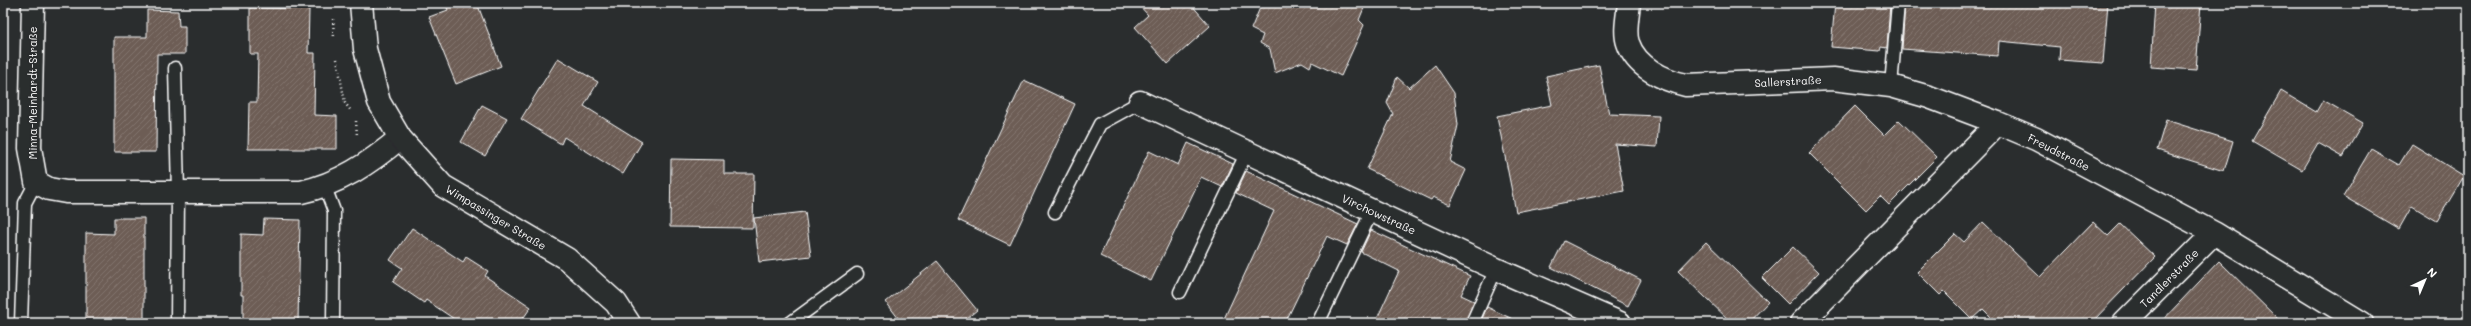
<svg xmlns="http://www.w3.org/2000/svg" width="2471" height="326" font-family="Mali,sans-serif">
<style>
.building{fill:url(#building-hatch);stroke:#fff}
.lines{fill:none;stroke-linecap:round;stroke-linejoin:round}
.service-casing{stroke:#fff;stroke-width:15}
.minor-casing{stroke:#fff;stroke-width:25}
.tertiary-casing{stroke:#fff;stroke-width:25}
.path{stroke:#fff;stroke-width:2.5;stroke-dasharray:1 3;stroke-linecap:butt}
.service{stroke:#2a2d2e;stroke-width:12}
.minor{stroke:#2a2d2e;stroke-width:22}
.tertiary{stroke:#2a2d2e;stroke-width:22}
.labels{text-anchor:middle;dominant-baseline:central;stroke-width:3.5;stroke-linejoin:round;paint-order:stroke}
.street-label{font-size:11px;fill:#fff;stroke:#2a2d2e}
</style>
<defs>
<pattern id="building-hatch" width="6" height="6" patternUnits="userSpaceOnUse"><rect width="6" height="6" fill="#6d5d55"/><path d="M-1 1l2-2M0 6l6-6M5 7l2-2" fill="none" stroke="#83756e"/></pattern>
</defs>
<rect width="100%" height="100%" fill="#2a2d2e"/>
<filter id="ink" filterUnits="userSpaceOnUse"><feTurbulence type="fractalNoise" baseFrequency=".025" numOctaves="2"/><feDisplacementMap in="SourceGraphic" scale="8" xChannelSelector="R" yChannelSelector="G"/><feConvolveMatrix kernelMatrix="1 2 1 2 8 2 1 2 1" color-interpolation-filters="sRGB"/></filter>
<g filter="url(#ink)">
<!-- building -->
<path class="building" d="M445,3H477L501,66L456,84L429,17L448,10Z
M1137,3H1190L1210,26L1168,64L1135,27L1148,15Z
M1262,3H1366L1359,20L1364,25L1341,76L1312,62L1310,67L1302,62L1275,73L1270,49L1260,43L1263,35L1251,29Z
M1835,3H1890L1887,48L1881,47L1880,51L1831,47Z
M1905,3H2108L2103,63L2059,60L2060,47L1999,41L1998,56L1902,49Z
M2155,3H2201L2196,70L2151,67Z
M250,8L309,9L308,53H315L314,115L337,116V149H248L249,102H257L258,54H250Z
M147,10L178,11L179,26H185V54H157L156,152H114V37H147Z
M558,58L598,82L584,106L642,142L623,174L564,137L561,144L521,119Z
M1435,65L1454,93L1458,125L1450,162L1466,170L1450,205L1433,197L1431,200L1367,169L1393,114L1387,103L1397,77L1409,88Z
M1599,65L1609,114L1659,116L1657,147L1615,144L1624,191L1516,212L1497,116L1552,105L1546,76Z
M1024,80L1075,104L1010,245L958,220Z
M2281,91L2316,112L2323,100L2363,123L2343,157L2318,143L2302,170L2252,141Z
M482,105L507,118L485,156L461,142Z
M1855,106L1884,135L1899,120L1937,157L1889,205L1880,196L1866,210L1809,153Z
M2166,120L2233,141L2224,171L2157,150Z
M1188,143L1233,164L1222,187L1201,177L1151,281L1100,256L1149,151L1178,165Z
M2412,144L2464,176L2437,221L2412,206L2399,229L2343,196L2371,149L2399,165Z
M671,159L724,160V174H754L753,228L670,227Z
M1246,171L1358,224L1347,245L1327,236L1285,323H1222L1274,211L1236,193Z
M805,212L811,256L759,262L754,218Z
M114,218H144V323H86V233L114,234Z
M264,219L300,220L298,323H243V295H241V234L263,235Z
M1983,222L2040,277L2093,222L2108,236L2120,224L2155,257L2091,323H1997L1983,309L1972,319L1944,291L1940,295L1917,272L1955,234L1964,242Z
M412,228L463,262L466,257L488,271L485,276L531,307L520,323H460L426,300L424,303L393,282L402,268L390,260Z
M1371,230L1470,276L1461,295L1474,301L1465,323H1375L1399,271L1361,252Z
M1564,241L1641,280L1628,306L1551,267Z
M1706,242L1768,302L1748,323H1732L1678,271Z
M1793,247L1819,272L1788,304L1762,278Z
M937,261L977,310L961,323H902L886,302Z
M2219,261L2282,323H2160Z
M1487,307L1521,323H1480Z"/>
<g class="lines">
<defs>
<path id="service" d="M175,68L178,193L177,323
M1891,86L1898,3
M325,187L334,211L333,323
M1055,212L1100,124L1140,102
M1180,292L1247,152
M21,323L25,203L36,182
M790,323L857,274
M1318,323L1372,211
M1472,323L1496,269"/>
<path id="minor" d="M33,3L30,148L36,182L49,189L66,192H301C339,184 370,163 400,138
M1629,3C1628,15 1624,32 1628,43C1636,67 1663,80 1686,85L1833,79L1891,86L1929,97L1998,123
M1140,102L1496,269L1620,323
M1801,323L1998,123L2036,139L2214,233L2362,323
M2124,323L2214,233"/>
<path id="tertiary" d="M361,3L365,49L379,102L400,138L443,186L567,259L616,303L629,323"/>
</defs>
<!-- service casing -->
<use href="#service" class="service-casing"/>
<!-- minor casing -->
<use href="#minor" class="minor-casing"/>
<!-- tertiary casing -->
<use href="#tertiary" class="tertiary-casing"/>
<!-- path -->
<path class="path" d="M333,19L334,38
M337,59L345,103L351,111
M356,121L357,136"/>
<!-- service -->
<use href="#service" class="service"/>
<!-- minor -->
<use href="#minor" class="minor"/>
<!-- tertiary -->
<use href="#tertiary" class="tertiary"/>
</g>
</g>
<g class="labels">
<!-- street labels -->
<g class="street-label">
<text transform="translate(1788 81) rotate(-3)">Sallerstraße</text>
<text transform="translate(32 93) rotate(-90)">Minna-Meinhardt-Straße</text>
<text transform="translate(2059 152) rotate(27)">Freudstraße</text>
<text transform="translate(1379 214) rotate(25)">Virchowstraße</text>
<text transform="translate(496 217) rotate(31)">Wimpassinger Straße</text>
<text transform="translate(2169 278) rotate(-45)">Tandlerstraße</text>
</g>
</g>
<!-- margin -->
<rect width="2471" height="326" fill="none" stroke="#2a2d2e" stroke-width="16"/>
<rect x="8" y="8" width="2455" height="310" fill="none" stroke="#fff" stroke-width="1.5" filter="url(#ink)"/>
<!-- north arrow -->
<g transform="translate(2425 280) rotate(44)" stroke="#2a2d2e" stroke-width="3" paint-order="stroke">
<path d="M0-3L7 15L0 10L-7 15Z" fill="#ffffff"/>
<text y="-6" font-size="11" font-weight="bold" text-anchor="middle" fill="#ffffff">N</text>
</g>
</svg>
